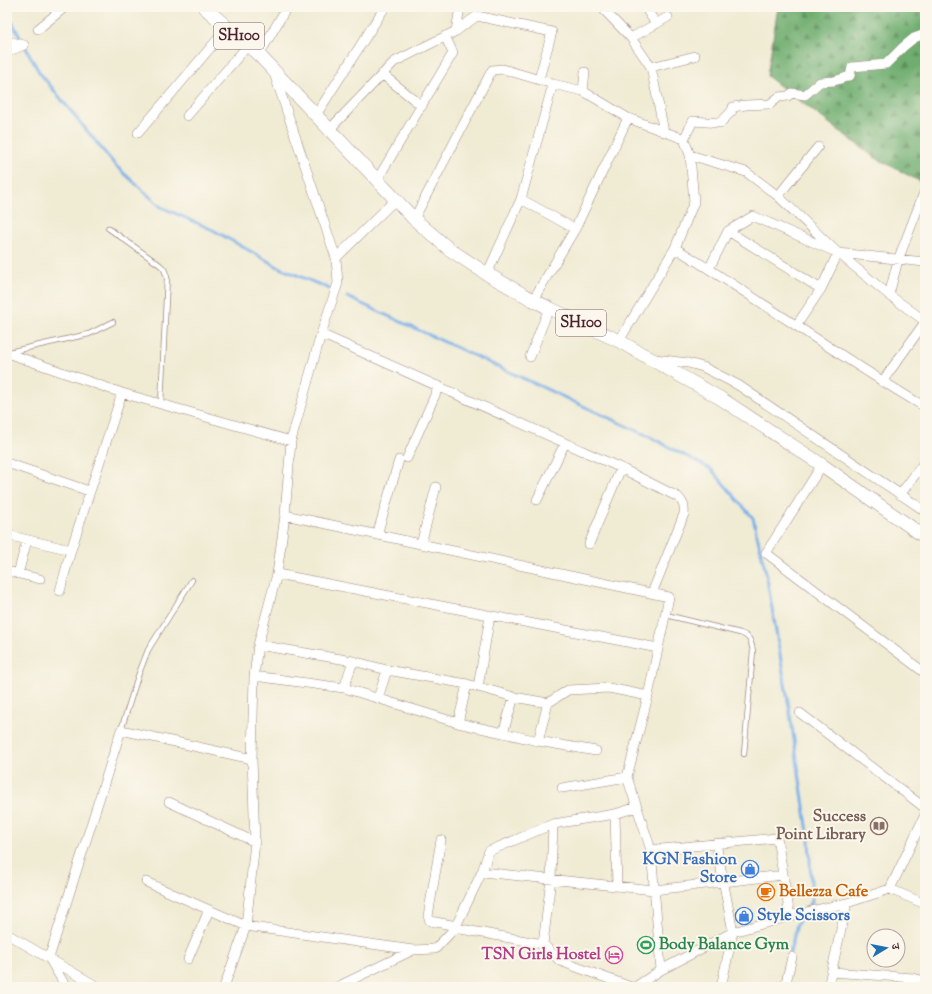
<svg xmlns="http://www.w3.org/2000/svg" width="932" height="994" font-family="'Sorts Mill Goudy','Noto Serif Devanagari',serif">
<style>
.forest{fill:url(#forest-firs);stroke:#5d664d}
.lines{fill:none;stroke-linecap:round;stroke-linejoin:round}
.stream{stroke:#7aafe8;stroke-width:3}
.service-casing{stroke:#9d857f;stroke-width:6}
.minor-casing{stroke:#9d857f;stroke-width:10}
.primary-casing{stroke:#9d857f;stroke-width:14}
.service{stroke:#fff;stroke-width:4.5}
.minor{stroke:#fff;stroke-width:9}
.primary{stroke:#fff;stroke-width:13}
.labels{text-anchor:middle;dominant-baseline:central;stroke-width:4;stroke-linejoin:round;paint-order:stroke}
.shield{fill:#fbf7ec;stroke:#7f6065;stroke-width:1}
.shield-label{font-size:15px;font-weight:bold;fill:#4a1f2b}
.education-label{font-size:16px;font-weight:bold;fill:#785e54;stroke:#fbf7ec;text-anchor:end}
.shop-label{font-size:16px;font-weight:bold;fill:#366cbe;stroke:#fbf7ec;text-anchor:end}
.food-label{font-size:16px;font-weight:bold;fill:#c56008;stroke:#fbf7ec;text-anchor:start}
.leisure-label{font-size:16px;font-weight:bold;fill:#27864d;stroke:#fbf7ec;text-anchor:start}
.hotel-label{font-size:16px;font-weight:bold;fill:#b23c85;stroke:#fbf7ec;text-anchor:end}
</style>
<defs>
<pattern id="forest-firs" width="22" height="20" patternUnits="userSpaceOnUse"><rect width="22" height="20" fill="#70ae6f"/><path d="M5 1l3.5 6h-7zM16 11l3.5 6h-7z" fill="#5e8d5b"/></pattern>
</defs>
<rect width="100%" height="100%" fill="#fbf7ec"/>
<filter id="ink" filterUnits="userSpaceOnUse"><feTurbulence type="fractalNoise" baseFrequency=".025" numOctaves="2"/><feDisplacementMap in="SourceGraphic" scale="8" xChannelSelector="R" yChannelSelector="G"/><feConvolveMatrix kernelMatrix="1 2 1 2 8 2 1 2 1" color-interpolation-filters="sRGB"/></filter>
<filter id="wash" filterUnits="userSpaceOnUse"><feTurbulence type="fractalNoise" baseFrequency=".012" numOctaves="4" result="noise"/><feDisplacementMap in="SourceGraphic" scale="16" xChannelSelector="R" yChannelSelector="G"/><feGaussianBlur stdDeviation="0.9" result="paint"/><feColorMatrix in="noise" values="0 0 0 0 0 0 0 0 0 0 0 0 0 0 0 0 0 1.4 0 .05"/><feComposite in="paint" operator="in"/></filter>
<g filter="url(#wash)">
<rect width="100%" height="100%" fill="#f0ebd3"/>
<!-- forest -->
<path class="forest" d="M778,7H925V184L874,157L767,76Z"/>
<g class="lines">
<!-- stream -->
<path class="stream" d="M7,13L39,72L115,165L161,207L213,230L280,268L330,289
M347,297L648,436L711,469L753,518L766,573L789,707L809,839L812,902L806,910
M789,956L797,924L803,915"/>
</g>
</g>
<g filter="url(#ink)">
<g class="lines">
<defs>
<path id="service" d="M108,228L160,265L164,269L167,277L161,404
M9,352L89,334L113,322
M666,615L740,633C750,636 751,641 753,651L744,754
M121,730L138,676L148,650L192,580"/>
<path id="minor" d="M607,7L604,10L631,38L651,67L664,132
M645,7L656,24
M38,29L65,7
M456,31L460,7
M631,38L668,17
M7,41L24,45
M7,52L24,45
M259,55L287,7
M651,67L695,56
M382,74L422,106
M583,91L585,72
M316,115L385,7
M187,116L249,44
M330,129L394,62L456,31L477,16L552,32L539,79
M138,133L228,27
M684,139L693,121L720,123L732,111L733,107L746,105L770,104L779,97L788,96L792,93L805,95L820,82L834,81L850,76L852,67L886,64L903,47L914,38L925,34
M690,155L746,172L778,196L838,253L889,295L925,321
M377,180L453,53L445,36
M778,196L818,147
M521,199L575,229
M414,219L492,70L503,69L553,84L583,91L628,118L684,139L690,155L694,202L675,248L619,341
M728,231L821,289
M675,248C759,299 840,357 925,407
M336,258L395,200
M709,269L728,231L753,216L838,253L925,262
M487,274L521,199L553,84
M889,295L898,260L925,190
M533,300L575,229L628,118
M796,326L821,289L838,253
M321,334L621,468L589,544
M7,353L122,393L291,441
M530,357L549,308
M655,359L688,363L703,367L738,385L925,511
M882,382L925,322
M407,458L439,386
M7,463L89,491
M822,465L766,553L925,673
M621,468L678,497C683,502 685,506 684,514L652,593
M900,495L925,461
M537,500L565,443
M285,515L669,597L648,696L627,777L651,850L661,970
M7,535L71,550
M377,535L399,460
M421,544L436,487
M7,571L40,579
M18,574L27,540
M277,574L658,648
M60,591L71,550L122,393
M258,645L353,661
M387,670L353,661L344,688L458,723
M254,676L344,688
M478,687L490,616
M378,698L387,670L467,684
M800,713L925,808
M503,733L458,723L467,684L514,697
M538,741L503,733L514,697L548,703
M596,751L538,741L548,703L568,690L609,688L648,696
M562,788L627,777
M169,802L255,842
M615,814L617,886
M441,840L428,916L430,921L457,926
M716,843L733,932L721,987
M651,850L777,838L790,916
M482,872L654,890L783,875
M146,882L246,926L413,950L435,949L455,928L482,872L489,851L553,824L615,814L637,807
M890,889L925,815
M455,928L543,944L560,961L631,987
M7,934L98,987
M543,944L551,879L553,824
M188,959L209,910
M832,972L913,978L912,987
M913,978L925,981
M66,987L49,958L121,730L252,759
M224,987L246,926L255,842L252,759L254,676L258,645L277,574L285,515L291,441L321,334L338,283L336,258L274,73
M337,987L413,950
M635,987L661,970L733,932L794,915L847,903L890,889L925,904
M785,987L792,957
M828,987L847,903"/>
<path id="primary" d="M204,7L259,55L414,219L449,249L487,274L533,300L549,308L619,341L720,398L822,465L925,537"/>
</defs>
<!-- service casing -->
<use href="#service" class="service-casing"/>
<!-- minor casing -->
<use href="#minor" class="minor-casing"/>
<!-- primary casing -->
<use href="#primary" class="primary-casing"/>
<!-- service -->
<use href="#service" class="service"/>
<!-- minor -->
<use href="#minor" class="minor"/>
<!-- primary -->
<use href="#primary" class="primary"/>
</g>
</g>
<!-- icons -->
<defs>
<symbol id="library-ring" viewBox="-11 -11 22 22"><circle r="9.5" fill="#fbf7ec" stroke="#8d6e63" stroke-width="1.5"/><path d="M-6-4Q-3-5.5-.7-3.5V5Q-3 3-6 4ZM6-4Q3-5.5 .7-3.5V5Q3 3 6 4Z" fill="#8d6e63"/></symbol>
<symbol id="shop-ring" viewBox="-11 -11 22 22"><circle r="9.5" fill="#fbf7ec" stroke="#3f7fe0" stroke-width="1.5"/><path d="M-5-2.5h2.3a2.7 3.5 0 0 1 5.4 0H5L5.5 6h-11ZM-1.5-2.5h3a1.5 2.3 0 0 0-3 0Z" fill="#3f7fe0"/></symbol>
<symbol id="cafe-ring" viewBox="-11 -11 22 22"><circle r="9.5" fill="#fbf7ec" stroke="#e8710a" stroke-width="1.5"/><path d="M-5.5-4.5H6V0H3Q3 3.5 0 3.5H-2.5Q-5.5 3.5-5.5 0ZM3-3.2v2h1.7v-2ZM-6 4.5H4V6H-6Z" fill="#e8710a"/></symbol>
<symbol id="stadium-ring" viewBox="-11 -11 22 22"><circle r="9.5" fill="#fbf7ec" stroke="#2e9e5b" stroke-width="1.5"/><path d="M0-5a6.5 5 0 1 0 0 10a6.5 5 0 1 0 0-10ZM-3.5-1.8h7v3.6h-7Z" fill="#2e9e5b"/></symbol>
<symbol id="hotel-ring" viewBox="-11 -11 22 22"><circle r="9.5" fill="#fbf7ec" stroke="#d1479c" stroke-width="1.5"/><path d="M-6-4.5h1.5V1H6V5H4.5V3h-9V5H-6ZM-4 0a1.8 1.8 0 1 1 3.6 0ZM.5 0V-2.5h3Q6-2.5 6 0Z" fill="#d1479c"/></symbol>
</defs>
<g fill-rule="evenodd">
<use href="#library-ring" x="869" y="816" width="20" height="20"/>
<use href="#shop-ring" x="740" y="859" width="20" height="20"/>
<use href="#cafe-ring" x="756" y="882" width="20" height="20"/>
<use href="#shop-ring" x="734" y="906" width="20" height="20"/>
<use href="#stadium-ring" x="636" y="935" width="20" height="20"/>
<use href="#hotel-ring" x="604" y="945" width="20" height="20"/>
</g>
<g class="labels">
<!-- shield labels -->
<g class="shield">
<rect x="214" y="23" width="50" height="26" rx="3"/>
<rect x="556" y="310" width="50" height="26" rx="3"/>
</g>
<g class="shield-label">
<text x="239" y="36">SH100</text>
<text x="581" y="323">SH100</text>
</g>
<!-- education labels -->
<g class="education-label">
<text x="866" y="817">Success<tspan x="866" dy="18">Point Library</tspan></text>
</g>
<!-- shop labels -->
<g class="shop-label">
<text x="737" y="860">KGN Fashion<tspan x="737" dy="18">Store</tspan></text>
<text x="757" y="916" text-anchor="start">Style Scissors</text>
</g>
<!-- food labels -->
<g class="food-label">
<text x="779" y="892">Bellezza Cafe</text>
</g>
<!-- leisure labels -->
<g class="leisure-label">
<text x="659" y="945">Body Balance Gym</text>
</g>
<!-- hotel labels -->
<g class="hotel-label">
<text x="601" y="955">TSN Girls Hostel</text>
</g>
</g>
<!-- margin -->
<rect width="932" height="994" fill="none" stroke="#fbf7ec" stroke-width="24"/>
<!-- north arrow -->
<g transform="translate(886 948) rotate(80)"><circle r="19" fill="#fbf7ec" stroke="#b4a19f"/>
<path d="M0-3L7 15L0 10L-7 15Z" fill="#1f6fb2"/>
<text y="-6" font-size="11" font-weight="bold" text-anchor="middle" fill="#4a1f2b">उ</text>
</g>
</svg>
